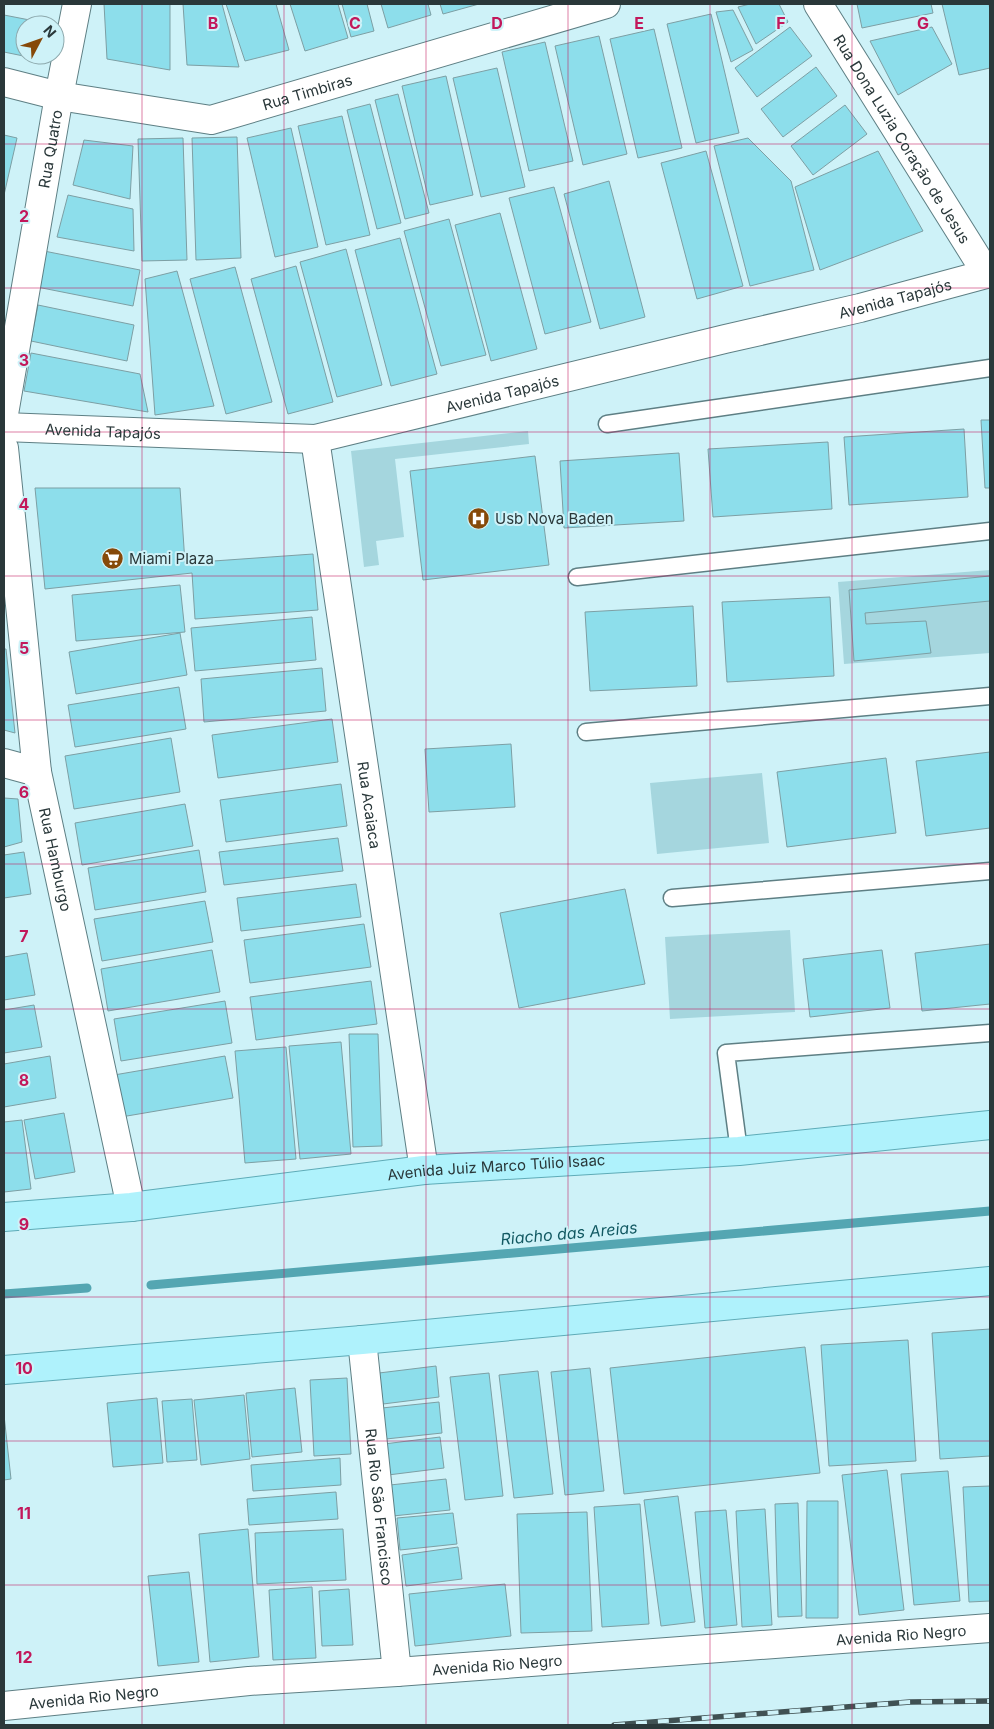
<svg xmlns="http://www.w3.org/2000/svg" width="994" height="1729" font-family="Inter,sans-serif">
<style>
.green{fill:#a5d6de}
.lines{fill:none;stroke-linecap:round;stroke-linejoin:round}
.stream{stroke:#54a6b2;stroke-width:9}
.building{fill:#8ddeeb;stroke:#7d9fa4}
.lane-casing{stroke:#5e7f84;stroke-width:19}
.street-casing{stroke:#5e7f84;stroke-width:30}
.secondary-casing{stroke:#5e7f84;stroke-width:30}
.primary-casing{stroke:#5eabb7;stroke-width:30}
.lane{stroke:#fff;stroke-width:16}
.street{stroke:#fff;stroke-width:28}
.secondary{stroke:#fff;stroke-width:28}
.primary{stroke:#aff2fc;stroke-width:28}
.rail-casing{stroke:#405153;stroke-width:5.5}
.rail{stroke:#cef2f8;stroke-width:4;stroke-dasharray:11;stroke-linecap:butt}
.grid{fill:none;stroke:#c2185b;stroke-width:1;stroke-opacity:0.55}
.labels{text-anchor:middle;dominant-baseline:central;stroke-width:4;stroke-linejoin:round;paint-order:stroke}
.street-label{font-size:15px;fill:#2a383a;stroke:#cef2f8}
.poi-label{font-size:15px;fill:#2a383a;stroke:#cef2f8;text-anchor:start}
.water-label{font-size:16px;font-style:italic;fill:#125962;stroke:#cef2f8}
.grid-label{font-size:16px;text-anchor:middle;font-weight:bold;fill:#c2185b;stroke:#cef2f8;stroke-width:4;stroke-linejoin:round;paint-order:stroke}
</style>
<rect width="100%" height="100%" fill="#cef2f8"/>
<!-- green -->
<path class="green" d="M528,431L529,444L395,459L404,537L376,541L379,565L364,567L351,451Z
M990,570V653L844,664L838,582Z
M762,773L769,843L657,854L650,783Z
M790,930L795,1012L670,1019L665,937Z"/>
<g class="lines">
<!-- stream -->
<path class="stream" d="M151,1285L990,1211
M4,1294L87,1288"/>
</g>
<!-- building -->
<path class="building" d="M104,4H170V70L107,59Z
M183,4H222L239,67L187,65Z
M226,4H276L289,50L245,61Z
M290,4H338L348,38L305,51Z
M342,4H367L374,31L351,37Z
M381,4H428L431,15L388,28Z
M440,4H479L443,14Z
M750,4H779L788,22L756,44L738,7Z
M857,4H931L933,13L862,28Z
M942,4H989L990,11V68L959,75Z
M733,10L753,50L731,62L716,12Z
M711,14L739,133L696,143L667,24Z
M4,15L45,23L44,25H25V55H38V59L4,52Z
M790,27L812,56L757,97L735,68Z
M932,27L952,64L898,95L870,41Z
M654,29L682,148L638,158L610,39Z
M599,36L627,154L583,165L555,46Z
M545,42L573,161L529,171L502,52Z
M816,67L837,96L783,137L761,109Z
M497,68L525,187L481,197L453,78Z
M446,76L473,195L430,205L402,86Z
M398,94L429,213L405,219L375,100Z
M370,104L401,223L377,229L347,110Z
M845,105L867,134L813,175L791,146Z
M342,116L370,235L326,245L298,126Z
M291,128L318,247L275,257L247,138Z
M4,135L17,138L4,195Z
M237,137L241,258L196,260L192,138Z
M183,138L187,260L142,261L138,139Z
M748,138L791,181L814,270L750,286L714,146Z
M84,140L133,146L130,199L73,185Z
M706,151L743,286L697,299L661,163Z
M878,151L923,231L820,270L795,187Z
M609,181L645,317L600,329L564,194Z
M554,187L591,322L545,334L509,198Z
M68,195L133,209L134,251L57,237Z
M500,213L537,349L491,361L455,225Z
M449,219L486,355L441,366L404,231Z
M400,238L437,374L391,386L355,250Z
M346,249L382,385L337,397L300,262Z
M44,251L140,270L133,306L37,287Z
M296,266L333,402L288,414L251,279Z
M235,267L272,402L226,414L190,279Z
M177,271L214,406L155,415L145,279Z
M38,305L134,325L127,361L31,341Z
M31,353L140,374L148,412L24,391Z
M981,420H990V488H985Z
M964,429L968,497L849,505L844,437Z
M828,442L832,509L713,517L708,449Z
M679,453L684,521L564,528L560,461Z
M535,456L549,565L423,580L410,471Z
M35,488H180L185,563L313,554L318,610L195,619L192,573L45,589Z
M990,576V601L865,613L866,624L926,621L931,653L854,661L849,590Z
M180,585L185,632L76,641L72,595Z
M830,597L834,676L727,682L722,602Z
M693,606L697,686L590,691L585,612Z
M312,617L316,660L195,671L191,628Z
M180,633L187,675L76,694L69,652Z
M4,649H6L15,733L4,730Z
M322,668L326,711L204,722L201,679Z
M179,687L186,729L75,747L68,705Z
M332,719L338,762L218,778L212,735Z
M171,738L180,792L74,809L65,756Z
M511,744L515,807L429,812L425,749Z
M990,752V828L926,836L916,761Z
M886,758L896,833L787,847L777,772Z
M341,784L347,826L226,842L220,800Z
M4,798L18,799L22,842L4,847Z
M185,804L193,846L82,865L75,823Z
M338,838L343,871L224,885L219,852Z
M199,850L206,892L95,910L88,868Z
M24,852L31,894L4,898V855Z
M356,884L361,917L241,931L237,898Z
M625,889L645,984L519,1008L500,913Z
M205,901L213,942L102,961L94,919Z
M364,924L371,967L250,983L244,940Z
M990,944V1004L922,1011L915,953Z
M212,950L220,992L108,1011L101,969Z
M882,950L890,1008L810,1017L803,959Z
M27,953L35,995L4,1000V957Z
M371,981L377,1024L256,1040L250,997Z
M225,1001L232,1043L121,1061L114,1019Z
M34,1005L42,1047L4,1053V1010Z
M349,1034H378L382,1146L353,1147Z
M341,1042L351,1154L300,1159L289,1046Z
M286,1047L296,1159L245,1163L235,1051Z
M50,1056L56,1098L4,1107V1064Z
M225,1056L233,1098L121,1117L114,1075Z
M64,1113L75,1172L35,1179L24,1120Z
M22,1120L31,1189L4,1192V1122Z
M990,1329V1456L940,1459L932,1333Z
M908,1340L916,1461L829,1466L821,1345Z
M805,1347L820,1473L624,1494L610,1368Z
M436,1366L439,1397L383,1404L379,1373Z
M590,1368L604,1491L565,1495L551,1372Z
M538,1371L553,1494L514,1498L499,1375Z
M489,1373L503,1496L465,1500L450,1377Z
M347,1378L351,1454L314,1456L310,1380Z
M295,1388L302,1452L252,1457L246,1393Z
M244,1395L250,1459L201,1465L194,1400Z
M157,1398L163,1463L113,1467L107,1403Z
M192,1399L197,1460L167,1462L162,1401Z
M439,1402L442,1433L386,1439L382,1408Z
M4,1415L11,1479L4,1480Z
M440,1437L444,1468L388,1475L384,1444Z
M340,1458L341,1485L253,1491L251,1465Z
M887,1470L904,1610L859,1615L842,1475Z
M948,1471L960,1601L914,1605L901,1474Z
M446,1479L450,1510L393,1516L390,1485Z
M990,1486V1601L969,1602L963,1487Z
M336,1492L338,1519L249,1525L247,1499Z
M678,1496L695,1622L661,1626L644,1500Z
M807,1501H838V1618H806Z
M798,1503L802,1616L778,1617L775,1504Z
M640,1504L649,1624L602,1627L594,1507Z
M765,1509L772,1625L742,1627L736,1511Z
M726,1510L737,1625L705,1628L695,1512Z
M587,1512L592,1631L521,1633L517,1514Z
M453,1513L457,1544L400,1550L397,1518Z
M248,1529L259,1657L210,1662L199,1534Z
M343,1529L346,1580L257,1584L255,1533Z
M458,1547L462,1579L406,1586L402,1555Z
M189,1572L199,1662L158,1666L148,1576Z
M505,1584L511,1636L415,1646L409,1594Z
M312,1587L316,1658L273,1660L269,1590Z
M349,1589L353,1645L322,1646L319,1591Z"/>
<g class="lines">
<defs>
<path id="lane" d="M607,424L990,368
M577,577L990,531
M586,732L990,696
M672,898L990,871
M739,1151L726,1053L990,1033"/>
<g id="street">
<path id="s1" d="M818,4L987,274"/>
<path id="s2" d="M4,82L59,96L211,120L606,4"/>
<path id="s3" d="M4,414L59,96L77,4"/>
<path id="s4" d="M315,439L424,1170"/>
<path id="s5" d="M4,448L37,772L131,1207"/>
<path d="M4,763L37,772"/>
<path id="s6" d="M362,1340L397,1672"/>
<path id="s7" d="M4,1706L249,1681L397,1672L990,1628"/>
</g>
<g id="secondary">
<path id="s8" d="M4,427L315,439L725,339L860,308L990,273"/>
</g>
<g id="primary">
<path id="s9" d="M4,1217L131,1207L424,1170L739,1151L990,1125"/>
<path d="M4,1370L362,1340L990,1281"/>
</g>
</defs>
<!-- lane casing -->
<use href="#lane" class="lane-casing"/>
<!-- street casing -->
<use href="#street" class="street-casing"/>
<!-- secondary casing -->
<use href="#secondary" class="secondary-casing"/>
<!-- primary casing -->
<use href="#primary" class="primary-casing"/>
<!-- lane -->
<use href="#lane" class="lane"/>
<!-- street -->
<use href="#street" class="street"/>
<!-- secondary -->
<use href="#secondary" class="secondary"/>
<!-- primary -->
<use href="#primary" class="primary"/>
<defs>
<path id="rail" d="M614,1725L910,1702L990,1701"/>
</defs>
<!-- rail casing -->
<use href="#rail" class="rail-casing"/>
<!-- rail -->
<use href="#rail" class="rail"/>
</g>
<!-- grid -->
<path class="grid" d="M142,4V1725M284,4V1725M426,4V1725M568,4V1725M710,4V1725M852,4V1725M4,144H990M4,288H990M4,432H990M4,576H990M4,720H990M4,864H990M4,1009H990M4,1153H990M4,1297H990M4,1441H990M4,1585H990"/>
<!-- icons -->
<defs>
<symbol id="hospital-disc" viewBox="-11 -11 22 22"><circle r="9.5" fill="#864909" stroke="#cef2f8"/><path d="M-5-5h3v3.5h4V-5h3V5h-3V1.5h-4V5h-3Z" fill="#fff"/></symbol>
<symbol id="supermarket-disc" viewBox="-11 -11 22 22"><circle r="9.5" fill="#864909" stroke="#cef2f8"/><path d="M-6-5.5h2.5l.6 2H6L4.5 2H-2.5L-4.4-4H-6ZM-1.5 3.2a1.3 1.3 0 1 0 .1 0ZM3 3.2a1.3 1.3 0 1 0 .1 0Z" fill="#fff"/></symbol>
</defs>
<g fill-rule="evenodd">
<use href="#hospital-disc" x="466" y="506" width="25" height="25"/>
<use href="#supermarket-disc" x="100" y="546" width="25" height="25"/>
</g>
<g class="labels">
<!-- street labels -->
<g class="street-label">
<text stroke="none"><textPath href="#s2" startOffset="311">Rua Timbiras</textPath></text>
<text stroke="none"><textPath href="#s1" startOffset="159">Rua Dona Luzia Coração de Jesus</textPath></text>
<text stroke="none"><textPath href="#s3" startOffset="269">Rua Quatro</textPath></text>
<text stroke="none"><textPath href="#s8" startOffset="908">Avenida Tapajós</textPath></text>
<text stroke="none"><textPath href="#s8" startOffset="504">Avenida Tapajós</textPath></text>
<text stroke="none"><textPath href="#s8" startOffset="99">Avenida Tapajós</textPath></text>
<text stroke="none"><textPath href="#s4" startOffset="370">Rua Acaiaca</textPath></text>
<text stroke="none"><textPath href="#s5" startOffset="415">Rua Hamburgo</textPath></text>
<text stroke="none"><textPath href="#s9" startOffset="495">Avenida Juiz Marco Túlio Isaac</textPath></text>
<text stroke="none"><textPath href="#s6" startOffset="168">Rua Rio São Francisco</textPath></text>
<text stroke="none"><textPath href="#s7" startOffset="900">Avenida Rio Negro</textPath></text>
<text stroke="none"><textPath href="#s7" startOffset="495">Avenida Rio Negro</textPath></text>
<text stroke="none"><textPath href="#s7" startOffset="90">Avenida Rio Negro</textPath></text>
</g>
<!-- poi labels -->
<g class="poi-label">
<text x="495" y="518">Usb Nova Baden</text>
<text x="129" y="558">Miami Plaza</text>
</g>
<!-- water labels -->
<g class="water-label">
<text transform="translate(569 1233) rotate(-5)">Riacho das Areias</text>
</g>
</g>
<g class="grid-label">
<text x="213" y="29">B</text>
<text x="355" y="29">C</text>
<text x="497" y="29">D</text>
<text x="639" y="29">E</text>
<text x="781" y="29">F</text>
<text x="923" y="29">G</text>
<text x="24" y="222">2</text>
<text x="24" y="366">3</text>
<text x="24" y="510">4</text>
<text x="24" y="654">5</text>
<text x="24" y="798">6</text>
<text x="24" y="942">7</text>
<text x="24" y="1086">8</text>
<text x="24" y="1230">9</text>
<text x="24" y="1374">10</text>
<text x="24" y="1519">11</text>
<text x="24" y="1663">12</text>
</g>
<!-- border -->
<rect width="994" height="1729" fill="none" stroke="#2a383a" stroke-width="10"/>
<!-- north arrow -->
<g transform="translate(40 40) rotate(49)"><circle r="24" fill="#cef2f8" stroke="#8ca8ac"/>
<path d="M0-4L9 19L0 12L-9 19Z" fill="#864909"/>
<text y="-8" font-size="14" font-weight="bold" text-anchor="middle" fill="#2a383a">N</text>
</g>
</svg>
